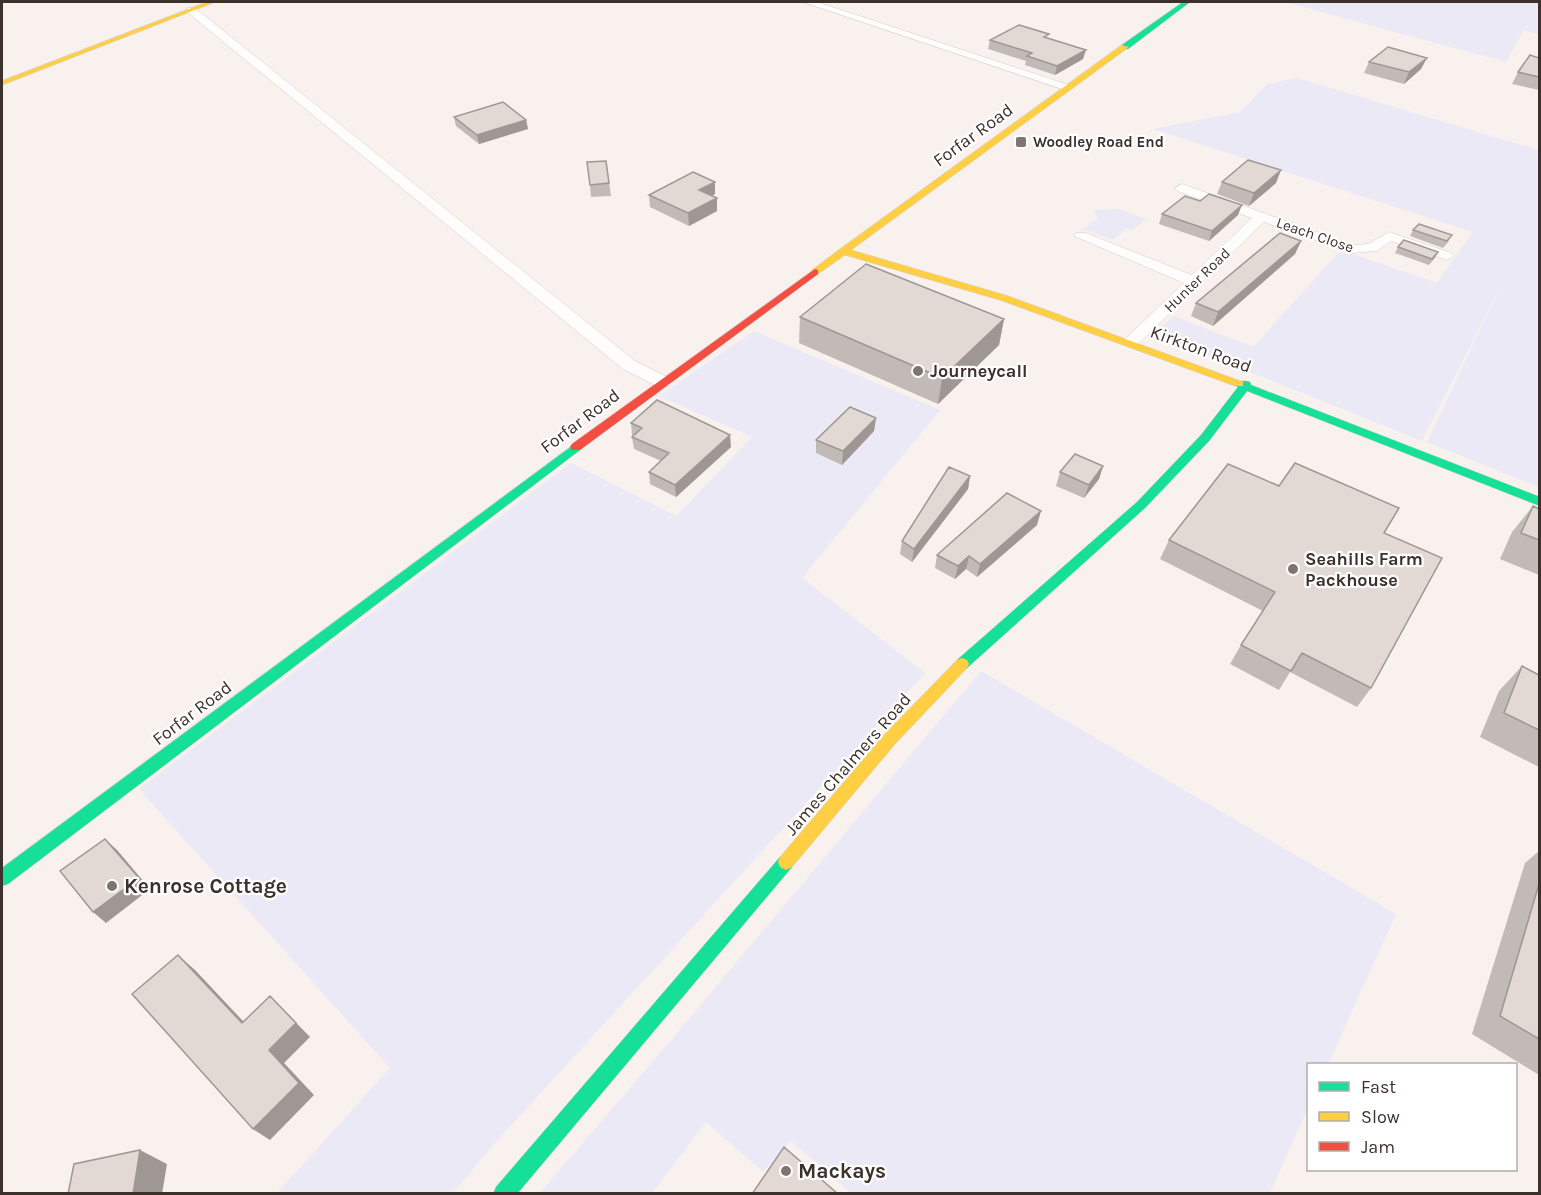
<svg xmlns="http://www.w3.org/2000/svg" width="1541" height="1195" font-family="Karla,sans-serif">
<style>
.green{fill:#ebe9f6}
.lines{fill:none;stroke-linecap:round;stroke-linejoin:round}
.street-casing{stroke:#d5ccc8;stroke-width:1}
.fast-casing{stroke:#d5ccc8;stroke-width:1}
.slow-casing{stroke:#d5ccc8;stroke-width:1}
.jam-casing{stroke:#d5ccc8;stroke-width:1}
.street{fill:#fefdfc;fill-rule:evenodd}
.fast{fill:#16e098;fill-rule:evenodd}
.slow{fill:#ffcf43;fill-rule:evenodd}
.jam{fill:#f24e42;fill-rule:evenodd}
.wall{fill:#c2bab6}
.shaded-wall{fill:#9e9794}
.building{fill:#e2d8d4;stroke:#9e9794;stroke-width:1.5}
.poi-dot{fill:#7e7470;stroke:#fff;stroke-width:2}
.labels{text-anchor:middle;dominant-baseline:central;stroke-width:4.5;stroke-linejoin:round;paint-order:stroke}
.far-poi-label{font-size:15px;font-weight:bold;fill:#3d312c;stroke:#fff;text-anchor:start}
.far-street-label{font-size:15px;fill:#3d312c;stroke:#fff}
.street-label{font-size:18px;fill:#3d312c;stroke:#fff}
.poi-label{font-size:18px;font-weight:bold;fill:#3d312c;stroke:#fff;text-anchor:start}
.near-poi-label{font-size:21px;font-weight:bold;fill:#3d312c;stroke:#fff;text-anchor:start}
</style>
<rect width="100%" height="100%" fill="#f8f1ee"/>
<!-- green -->
<path class="green" d="M1285,2H1539V34L1524,30L1506,62Z
M1297,78L1539,150V487L1427,442L1503,281L1422,441L1165,338L1159,329L1174,316L1253,347L1341,250L1437,283L1473,232L1153,129L1240,112L1267,84Z
M1120,209L1146,219L1132,230L1127,228L1113,240L1083,229L1098,218L1093,210Z
M754,331L940,410L802,578L925,673L495,1143L453,1193H277L390,1068L139,789L571,463L676,516L752,437L659,396Z
M981,671L1396,914L1328,1064H1308V1108L1270,1193H851L791,1141L763,1172L706,1122L652,1193L539,1194L673,1038Z"/>
<g class="lines">
<defs>
<path id="street" d="M803,2H817L1075,87L1065,90Z
M187,8H195L635,361L669,378L672,382L669,386H657L623,369L187,12Z
M1182,184L1353,245L1368,244L1389,232L1452,253L1454,256L1447,260L1391,241L1377,251L1352,253L1264,222L1137,345H1125L1123,342L1125,339L1184,283L1074,236L1076,233H1086L1192,275L1252,218L1177,191L1175,188Z"/>
<path id="fast" d="M1183,2H1190L1128,49H1122V45Z
M1246,381L1250,382L1251,385L1540,497V506L1247,391L1209,441L1145,508L967,668H957L955,664L957,660L1137,502L1201,435L1238,387L1233,384L1235,382Z
M576,443L582,447L580,450L8,884L2,886V868Z
M786,854L792,857L794,862L792,867L517,1194H493L496,1187L780,857Z"/>
<path id="slow" d="M207,2H215L2,85V81Z
M1122,45L1129,47L851,250L1008,296L1243,382V386H1235L1000,300L845,255L818,274H812V270L840,249Z
M962,658L967,660L969,664L967,668L895,744L792,867L786,870L780,867L778,862L780,857L885,734L957,660Z"/>
<path id="jam" d="M815,269L818,270V274L580,450H572L570,447L572,444Z"/>
</defs>
<!-- street casing -->
<use href="#street" class="street-casing"/>
<!-- fast casing -->
<use href="#fast" class="fast-casing"/>
<!-- slow casing -->
<use href="#slow" class="slow-casing"/>
<!-- jam casing -->
<use href="#jam" class="jam-casing"/>
<!-- street -->
<use href="#street" class="street"/>
<!-- fast -->
<use href="#fast" class="fast"/>
<!-- slow -->
<use href="#slow" class="slow"/>
<!-- jam -->
<use href="#jam" class="jam"/>
</g>
<!-- wall -->
<path class="wall" d="M1048,38L1083,59L1055,75L1025,65L1026,61L988,49L990,40Z
M1539,58V90L1512,84L1518,72Z
M1369,62L1421,69L1404,84L1364,73Z
M454,117L526,120L528,129L479,144L456,126Z
M606,161L611,196L591,197L590,185Z
M715,182V194L712,196L717,198V211L689,226L650,207L649,195Z
M1222,182L1276,183L1249,206L1217,194Z
M1200,201L1238,215L1209,241L1159,224L1162,214Z
M1413,230L1449,241L1443,248L1410,236Z
M1301,241L1295,254L1213,326L1191,316L1196,303Z
M1398,247L1438,252L1435,258L1429,265L1395,253Z
M800,317L1004,319L999,345L938,404L799,343Z
M876,418L874,431L842,465L816,453V440Z
M631,423L731,447L676,497L650,484L649,472L661,461L634,449L632,437L634,436L632,435Z
M1103,466L1099,479L1084,498L1056,486L1060,472Z
M970,476L968,489L912,562L900,554L902,541Z
M1533,506L1539,509V575L1500,559L1512,532Z
M1037,525L977,577L966,569L955,579L935,568L937,555Z
M1384,533L1371,688L1357,707L1290,672L1279,690L1230,664L1241,645L1263,611L1160,559L1169,540Z
M1522,666L1539,675V767L1480,737L1499,691Z
M1539,851V1075L1472,1034L1525,863Z"/>
<!-- shaded-wall -->
<path class="shaded-wall" d="M1086,50L1083,59L1055,75L1057,66Z
M1427,58L1421,69L1404,84L1409,72Z
M526,120L528,129L479,144L477,135Z
M1281,170L1276,183L1249,206L1254,193Z
M715,182V194L700,202L699,190Z
M717,198V211L689,226L688,213Z
M1242,205L1238,215L1209,241L1212,231Z
M1301,241L1295,254L1213,326L1218,312Z
M1004,319L999,345L938,404L942,378Z
M876,418L874,431L842,465L843,451Z
M730,435L731,447L676,497L675,485Z
M1103,466L1099,479L1084,498L1089,485Z
M970,476L968,489L912,562L914,549Z
M1041,511L1037,525L977,577L980,564Z
M969,556L966,569L955,579L958,566Z
M105,839L117,850L150,889L106,923L93,912Z
M178,955L195,970L257,1036L242,1023Z
M270,996L310,1037L284,1063L314,1095L270,1140L253,1129L269,1050Z
M140,1150L167,1164L162,1194H133Z"/>
<!-- building -->
<path class="building" d="M1019,25L1049,34L1044,37L1086,50L1057,66L1027,56L1032,53L990,40Z
M1388,47L1427,58L1409,72L1369,62Z
M1530,55L1539,58V77L1518,72Z
M503,102L526,120L477,135L454,117Z
M1248,160L1281,170L1254,193L1222,182Z
M606,161L609,183L590,185L587,162Z
M693,172L715,182L699,190L717,198L688,213L649,195Z
M1209,194L1242,205L1212,231L1162,214L1185,196L1200,201Z
M1419,224L1452,235L1447,241L1413,230Z
M1280,233L1301,241L1218,312L1196,303Z
M1404,240L1438,252L1432,259L1398,247Z
M866,264L1004,319L942,378L800,317Z
M657,400L730,435L675,485L649,472L669,453L632,437L642,428L631,423Z
M850,407L876,418L843,451L816,440Z
M1075,454L1103,466L1089,485L1060,472Z
M1295,463L1399,508L1384,533L1442,558L1371,688L1302,653L1291,671L1241,645L1275,592L1169,540L1228,464L1279,486Z
M949,467L970,476L914,549L902,541Z
M1007,493L1041,511L980,564L969,556L958,566L937,555Z
M1533,506L1539,509V540L1521,533Z
M1522,666L1539,675V730L1504,713Z
M105,839L139,878L93,912L60,871Z
M1539,884V1039L1500,1016Z
M178,955L242,1023L270,996L296,1023L269,1050L299,1083L253,1129L132,994Z
M784,1147L838,1194H752Z
M140,1150L133,1194H68L74,1164Z"/>
<!-- markers -->
<g class="poi-dot">
<rect x="1015" y="136" width="12" height="12" rx="3"/>
<circle cx="918" cy="371" r="6"/>
<circle cx="1293" cy="569" r="6"/>
<circle cx="112" cy="886" r="6"/>
<circle cx="786" cy="1171" r="6"/>
</g>
<g class="labels">
<!-- far-poi labels -->
<g class="far-poi-label">
<text x="1033" y="142">Woodley Road End</text>
</g>
<!-- far-street labels -->
<g class="far-street-label">
<text transform="translate(1315 235) rotate(19)">Leach Close</text>
<text transform="translate(1197 280) rotate(-44)">Hunter Road</text>
</g>
<!-- street labels -->
<g class="street-label">
<text transform="translate(973 135) rotate(-36)">Forfar Road</text>
<text transform="translate(1201 349) rotate(20)">Kirkton Road</text>
<text transform="translate(580 421) rotate(-37)">Forfar Road</text>
<text transform="translate(192 713) rotate(-37)">Forfar Road</text>
<text transform="translate(848 764) rotate(-49)">James Chalmers Road</text>
</g>
<!-- poi labels -->
<g class="poi-label">
<text x="930" y="371">Journeycall</text>
<text x="1305" y="559">Seahills Farm<tspan x="1305" dy="21">Packhouse</tspan></text>
</g>
<!-- near-poi labels -->
<g class="near-poi-label">
<text x="124" y="886">Kenrose Cottage</text>
<text x="798" y="1171">Mackays</text>
</g>
</g>
<!-- border -->
<rect width="1541" height="1195" fill="none" stroke="#3d312c" stroke-width="6"/>
<!-- legend -->
<rect x="1307" y="1063" width="210" height="108" fill="#ffffff" stroke="#b1adab" stroke-width="1.5"/>
<rect x="1319" y="1082" width="30" height="9" fill="#16e098" stroke="#b1adab" stroke-width="1.5"/>
<text x="1361" y="1093" font-size="18" fill="#3d312c">Fast</text>
<rect x="1319" y="1112" width="30" height="9" fill="#ffcf43" stroke="#b1adab" stroke-width="1.5"/>
<text x="1361" y="1123" font-size="18" fill="#3d312c">Slow</text>
<rect x="1319" y="1142" width="30" height="9" fill="#f24e42" stroke="#b1adab" stroke-width="1.5"/>
<text x="1361" y="1153" font-size="18" fill="#3d312c">Jam</text>
</svg>
